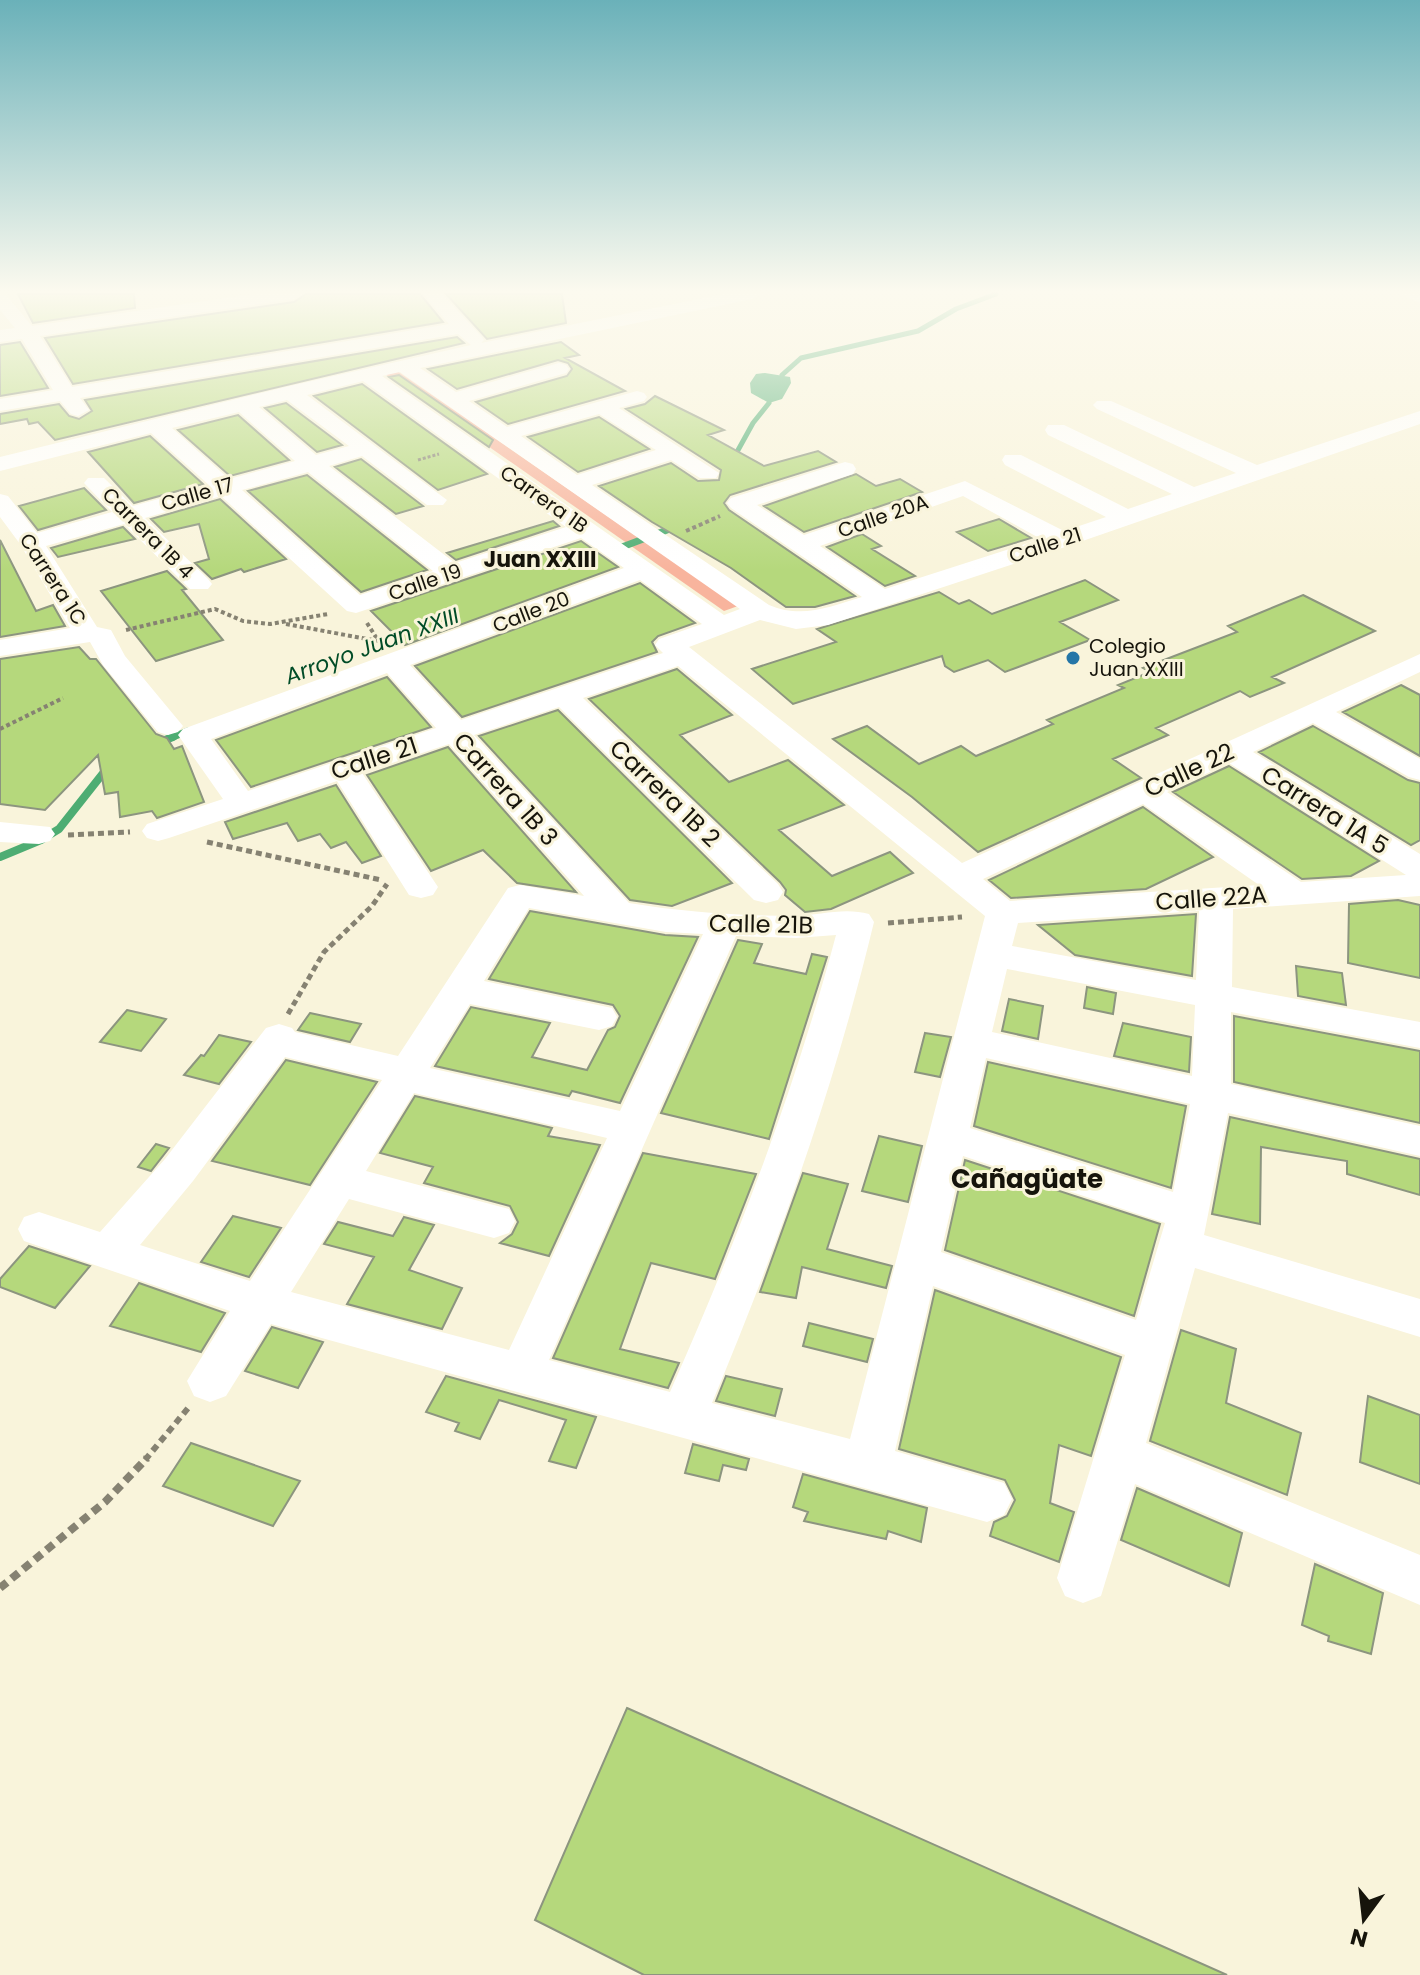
<svg xmlns="http://www.w3.org/2000/svg" width="1420" height="1975" font-family="Poppins,sans-serif">
<style>
.green{fill:#f8b49d}
.water{fill:#4ead73}
.lines{fill:none;stroke-linecap:round;stroke-linejoin:round}
.stream-far2{stroke:#4ead73;stroke-width:5}
.stream-far1{stroke:#4ead73;stroke-width:7}
.stream{stroke:#4ead73;stroke-width:8}
.building{fill:#b5d87c;stroke:#8c957f;stroke-width:2}
.path-far4{stroke:#868272;stroke-width:3;stroke-dasharray:3 2;stroke-linecap:butt}
.path-far3{stroke:#868272;stroke-width:4;stroke-dasharray:4 3;stroke-linecap:butt}
.path-far2{stroke:#868272;stroke-width:5;stroke-dasharray:6 4;stroke-linecap:butt}
.path-far1{stroke:#868272;stroke-width:6;stroke-dasharray:7 5;stroke-linecap:butt}
.path{stroke:#868272;stroke-width:8;stroke-dasharray:9 6;stroke-linecap:butt}
.minor{fill:#fff;fill-rule:evenodd}
.poi-dot{fill:#2576a7;stroke:#f9f4db;stroke-width:3}
.labels{text-anchor:middle;dominant-baseline:central;stroke-width:6;stroke-linejoin:round;paint-order:stroke}
.far-street-label{font-size:20px;fill:#16140b;stroke:#f9f4db}
.far-poi-label{font-size:20px;fill:#16140b;stroke:#f9f4db;text-anchor:start}
.far-neighbourhood-label{font-size:22px;font-weight:bold;fill:#16140b;stroke:#f9f4db}
.far-water-label{font-size:22px;font-style:italic;fill:#004c27;stroke:#f9f4db}
.street-label{font-size:24px;fill:#16140b;stroke:#f9f4db}
.neighbourhood-label{font-size:26px;font-weight:bold;fill:#16140b;stroke:#f9f4db}
</style>
<rect width="100%" height="100%" fill="#f9f4db"/>
<!-- green -->
<path class="green" d="M397,371L738,606L724,611L385,374Z"/>
<!-- water -->
<path class="water" d="M765,373L790,377L791,383L782,399L769,403L751,393L750,383L756,374Z"/>
<g class="lines">
<!-- stream-far2 -->
<path class="stream-far2" d="M782,375L801,358L918,331L956,309L996,294
M732,461L753,423L769,403"/>
<!-- stream-far1 -->
<path class="stream-far1" d="M614,550L675,527
M168,739L188,731"/>
<!-- stream -->
<path class="stream" d="M157,743L173,737
M0,857L41,840L59,829L108,767"/>
</g>
<!-- building -->
<path class="building" d="M18,294H134L135,308L33,323Z
M306,294H420L443,322L73,384L45,338L294,302Z
M446,294H562L566,323L487,339Z
M457,337L464,343L55,440L38,422L29,424L27,419L0,424V414L59,404L69,416L79,419L92,411L85,400Z
M20,342L48,388L0,396V345Z
M561,342L579,355L565,358L625,391L508,424L476,402L567,376L572,369L568,363L558,360L457,389L428,369Z
M399,375L493,440L489,447L389,377Z
M362,384L487,474L438,490L314,396Z
M655,396L724,430L708,435L764,466L818,451L836,462L730,495L724,503L729,510L855,596L815,607H786L731,568L652,522L599,486L671,463L698,481L719,480L721,470L626,409L645,404Z
M286,403L342,445L317,452L265,408Z
M238,415L289,460L230,476L178,430Z
M599,417L649,449L578,472L528,437Z
M150,436L203,484L134,503L88,452Z
M361,459L423,506L396,514L335,467Z
M856,474L876,486L900,479L922,492L804,532L764,506Z
M307,475L427,570L361,592L248,491Z
M84,488L106,510L38,530L19,506Z
M220,499L286,559L244,572L241,569L212,579L195,563L209,559L199,524L164,532L151,519Z
M999,519L1031,538L988,551L957,532Z
M553,521L559,526L456,560L447,553Z
M123,527L135,539L58,557L51,548Z
M862,534L881,546L872,549L915,576L885,586L827,547Z
M0,540L36,611L53,605L65,626L0,637Z
M581,541L618,567L405,645L371,611Z
M167,571L186,589L182,590L223,640L156,661L101,591Z
M1085,580L1118,600L1060,622L1090,640L1005,672L988,660L954,672L945,666L942,656L793,704L752,669L836,642L817,629L939,592L959,604L969,600L992,614Z
M640,583L695,623L658,636L652,642L657,652L462,717L415,666Z
M1303,595L1375,631L1272,677L1284,683L1250,697L1240,691L1156,728L1168,735L1113,759L1141,778L978,852L912,797L833,739L867,726L919,764L961,746L976,756L1053,724L1047,720L1124,688L1118,685L1150,672L1143,668L1237,632L1228,626Z
M79,647L90,659H96L156,734L167,738L174,749L182,746L204,802L157,818L152,811L120,817L118,792L105,794L98,755L45,810L0,804V659Z
M677,669L732,715L680,735L729,782L788,760L844,805L779,830L832,876L890,852L913,873L831,909L805,912L785,895L786,890L780,882L589,699Z
M387,677L431,727L251,787L216,740Z
M1401,685L1420,695V756L1343,712Z
M558,710L732,883L672,906L630,900L479,736Z
M1313,726L1408,780L1420,783V840L1411,845L1259,752Z
M448,747L576,892L517,883L483,850L431,871L367,775Z
M1229,766L1379,861L1351,876L1302,879L1173,792Z
M336,785L381,856L362,863L346,842L331,848L320,834L298,841L287,823L233,839L225,822Z
M1143,807L1213,857L1146,889L1011,898L989,880Z
M1398,900L1420,905V978L1348,963L1349,904Z
M530,911L665,935L698,937L620,1103L572,1091L569,1096L435,1066L471,1007L550,1023L532,1057L587,1070L608,1030L615,1027L620,1016L613,1005L489,979Z
M1196,914L1192,976L1075,955L1038,925Z
M738,940L762,944L754,963L806,974L812,954L827,957L769,1139L661,1113Z
M1296,966L1342,973L1346,1005L1298,996Z
M1087,987L1116,993L1113,1014L1084,1008Z
M1009,999L1043,1006L1038,1039L1002,1031Z
M127,1010L166,1019L141,1051L100,1042Z
M310,1013L361,1024L350,1042L298,1030Z
M1234,1016L1420,1051V1123L1234,1082Z
M1123,1023L1191,1037L1189,1072L1114,1056Z
M925,1033L951,1037L940,1077L915,1072Z
M219,1035L251,1042L219,1084L184,1075L201,1055L204,1056Z
M286,1060L377,1082L310,1185L212,1161Z
M988,1062L1186,1106L1171,1188L974,1126Z
M415,1096L552,1128L548,1136L600,1145L549,1256L500,1243L512,1234L518,1222L510,1206L424,1183L433,1167L380,1153Z
M1230,1117L1420,1159V1195L1347,1174V1161L1261,1147L1260,1224L1212,1214Z
M879,1136L922,1146L908,1202L862,1191Z
M156,1144L169,1148L151,1171L138,1167Z
M643,1153L756,1174L715,1279L651,1263L620,1349L679,1363L668,1388L553,1358Z
M965,1160L1160,1224L1134,1316L945,1250Z
M803,1173L848,1184L827,1249L892,1266L886,1288L802,1267L796,1298L760,1292Z
M233,1216L281,1228L249,1277L201,1262Z
M404,1217L434,1225L409,1270L462,1288L442,1329L347,1304L374,1257L324,1244L338,1222L393,1236Z
M29,1246L90,1266L55,1308L0,1287V1279Z
M139,1283L225,1313L201,1352L110,1326Z
M935,1290L1121,1357L1091,1456L1059,1445L1050,1503L1074,1512L1059,1562L990,1536L994,1522L1007,1516L1015,1500L1005,1480L899,1449Z
M809,1323L873,1339L867,1362L803,1346Z
M272,1327L323,1342L298,1388L245,1371Z
M1181,1330L1236,1349L1226,1403L1301,1433L1287,1495L1150,1441Z
M446,1376L596,1417L576,1468L549,1461L566,1420L499,1400L480,1439L455,1431L459,1423L426,1412Z
M726,1376L782,1389L775,1416L716,1401Z
M1368,1396L1420,1415V1484L1360,1462Z
M191,1443L300,1481L273,1526L163,1486Z
M693,1444L749,1459L746,1470L723,1465L719,1481L685,1473Z
M803,1474L927,1508L921,1542L888,1531L886,1539L804,1521L808,1512L793,1507Z
M1137,1488L1242,1533L1229,1586L1121,1540Z
M1315,1564L1383,1593L1371,1654L1328,1641L1329,1636L1302,1625Z
M627,1708L1227,1975H644L535,1920Z"/>
<g class="lines">
<!-- path-far4 -->
<path class="path-far4" d="M418,460L439,454"/>
<!-- path-far3 -->
<path class="path-far3" d="M686,531L720,516
M367,623L379,642
M286,624L378,641
M126,630L215,609L243,621L270,624L328,614
M0,729L63,698"/>
<!-- path-far2 -->
<path class="path-far2" d="M68,835L130,832
M207,842L381,880
M888,923L962,917
M288,1014L324,952L372,906L387,884"/>
<!-- path-far1 -->
<path class="path-far1" d="M145,1460L189,1407"/>
<!-- path -->
<path class="path" d="M0,1588L105,1502L147,1458"/>
<!-- minor -->
<path class="minor" d="M0,294L6,295L32,326L254,294H303L294,299L40,336L72,387L449,324L423,294H442L481,336L484,340L481,343L724,294H761L752,299L420,368L456,392L559,363L566,365L569,369L566,373L469,401L507,427L637,391L644,393L647,397L644,401L619,408L719,473L716,478H700L671,460L592,485L769,605C802,619 829,607 862,597L731,508L727,503L731,498L845,462L853,464L856,469L853,474L757,505L804,535L965,481L1064,531L1106,517L1005,465L1002,460L1005,455H1021L1128,509L1172,494L1048,435L1045,430L1048,425H1064L1194,487L1236,473L1097,409L1093,405L1097,401H1111L1257,465L1420,411V424L1071,545L828,625L796,629L760,620L689,647L962,863L1420,654V672L1336,712L1420,759V780L1409,777L1313,723L1253,752L1420,854V896L1233,909L1232,987L1420,1022V1048L1231,1012V1084L1420,1126V1156L1228,1113L1204,1235L1420,1299V1337L1195,1268L1146,1443L1420,1555V1605L1135,1484L1101,1596L1083,1603L1065,1596L1057,1578L1125,1355L933,1286L895,1451L1004,1483L1012,1499L1004,1515L987,1522L271,1324L226,1396L210,1402L194,1396L187,1381L230,1311L24,1241L18,1229L24,1217L39,1212L100,1232L165,1159L266,1028L279,1024L292,1028L295,1032L398,1056L508,888L520,885L584,896L449,744L362,773L438,887L433,895L421,898L409,895L337,781L169,838L158,841L147,838L142,831L147,824L223,799L178,735L183,729L624,568L581,538L356,613L347,611L221,496L145,518L208,579L212,584L208,589H190L124,524L46,546L97,627L111,630L125,656L183,726L178,732L168,735L158,732L103,665L90,642L0,656V640L70,628L20,544L0,517V494L8,496L37,533L112,512L84,483L88,478H104L133,506L209,485L151,433L0,471V457L290,386L471,345L458,334L80,398L89,410L78,416L71,414L60,401L0,411V399L53,390L22,339L0,342V330L15,328L0,310ZM400,372L740,609L724,615L382,376ZM363,381L566,527L455,563L329,466L362,456L427,505H443L447,500L307,395ZM287,400L349,446L316,455L259,407ZM239,412L295,461L229,479L172,428ZM599,414L656,450L577,475L521,436ZM308,472L433,571L360,595L242,490ZM963,496L1041,539L885,589L820,546ZM640,580L702,624L659,639L655,645L663,653L461,720L410,665ZM678,666L985,916L850,1439L712,1403C779,1242 833,1092 874,922L869,914C845,907 820,915 795,916C740,916 683,912 629,903L474,735L559,707L754,900L766,903L778,900L783,892L778,884L583,698ZM387,673L436,728L248,791L211,739ZM1229,763L1406,875L1301,882L1167,792ZM1143,804L1259,885L1010,901L983,879ZM529,908L666,932L703,934L620,1111L430,1068L470,1004L599,1030L612,1026L617,1017L612,1008L484,981ZM1199,911L1196,980L1012,946L1018,923ZM836,935C794,1093 736,1243 670,1392L549,1360L736,936L796,938ZM1007,969L1195,1005L1192,1076L992,1032ZM285,1057L382,1080L250,1281L140,1245L193,1181ZM986,1058L1190,1104L1173,1192L970,1128ZM414,1093L607,1138L509,1350L291,1292L349,1199L494,1238L509,1233L515,1221L509,1209L366,1171ZM963,1156L1165,1223L1136,1320L941,1252Z
M1400,294H1420V303Z
M0,822L50,827L55,834L50,841L39,844L0,842Z"/>
</g>
<!-- sky -->
<linearGradient id="sky" x2="0" y2="1"><stop stop-color="#6ab1b9"/><stop offset="0.51" stop-color="#fcfaef"/><stop offset="1" stop-color="#fcfaef" stop-opacity="0"/></linearGradient>
<rect width="1420" height="571" fill="url(#sky)"/>
<!-- markers -->
<circle class="poi-dot" cx="1073" cy="658" r="8"/>
<g class="labels">
<!-- far-street labels -->
<g class="far-street-label">
<text transform="translate(197 494) rotate(-16)">Calle 17</text>
<text transform="translate(544 499) rotate(35)">Carrera 1B</text>
<text transform="translate(883 516) rotate(-19)">Calle 20A</text>
<text transform="translate(148 533) rotate(45)">Carrera 1B 4</text>
<text transform="translate(1045 545) rotate(-18)">Calle 21</text>
<text transform="translate(53 579) rotate(57)">Carrera 1C</text>
<text transform="translate(425 582) rotate(-19)">Calle 19</text>
<text transform="translate(531 612) rotate(-21)">Calle 20</text>
</g>
<!-- far-poi labels -->
<g class="far-poi-label">
<text x="1089" y="646">Colegio<tspan x="1089" dy="23">Juan XXIII</tspan></text>
</g>
<!-- far-neighbourhood labels -->
<g class="far-neighbourhood-label">
<text x="540" y="559">Juan XXIII</text>
</g>
<!-- far-water labels -->
<g class="far-water-label">
<text transform="translate(372 646) rotate(-20)">Arroyo Juan XXIII</text>
</g>
<!-- street labels -->
<g class="street-label">
<text transform="translate(374 758) rotate(-18)">Calle 21</text>
<text transform="translate(1189 770) rotate(-25)">Calle 22</text>
<text transform="translate(506 789) rotate(48)">Carrera 1B 3</text>
<text transform="translate(665 793) rotate(44)">Carrera 1B 2</text>
<text transform="translate(1325 810) rotate(32)">Carrera 1A 5</text>
<text transform="translate(1211 898) rotate(-4)">Calle 22A</text>
<text transform="translate(761 924) rotate(1)">Calle 21B</text>
</g>
<!-- neighbourhood labels -->
<g class="neighbourhood-label">
<text x="1027" y="1179">Cañagüate</text>
</g>
</g>
<!-- north arrow -->
<g transform="translate(1364 1919) rotate(195)" stroke="#f9f4db" stroke-width="6" paint-order="stroke">
<path d="M0-6L14 30L0 20L-14 30Z" fill="#16140b"/>
<text y="-12" font-size="22" font-weight="bold" text-anchor="middle" fill="#16140b">N</text>
</g>
</svg>
